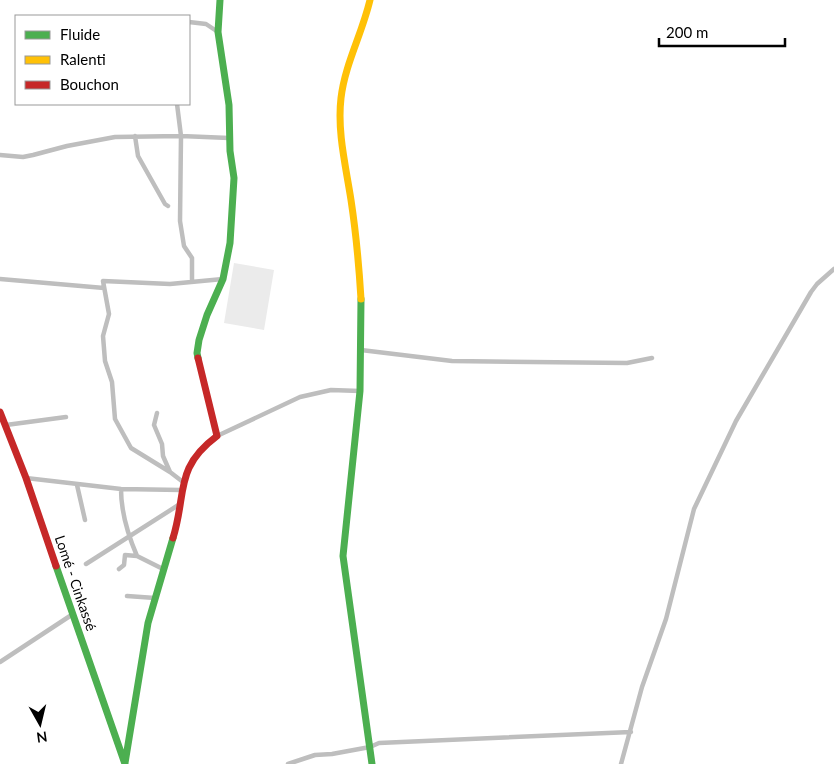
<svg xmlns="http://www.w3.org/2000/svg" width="834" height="764" font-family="Lato,sans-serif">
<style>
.green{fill:#ebebeb}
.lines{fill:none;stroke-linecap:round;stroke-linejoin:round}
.street{stroke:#bebebe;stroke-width:4.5}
.fast{stroke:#4caf50;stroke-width:7}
.slow{stroke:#ffc107;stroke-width:7}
.jam{stroke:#c62828;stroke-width:7}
.labels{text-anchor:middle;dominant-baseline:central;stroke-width:4.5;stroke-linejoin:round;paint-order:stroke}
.street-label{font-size:14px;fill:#000;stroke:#fff}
</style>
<rect width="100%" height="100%" fill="#fff"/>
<!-- green -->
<path class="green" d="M234,263L274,270L264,330L224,323Z"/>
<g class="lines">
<!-- street -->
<path class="street" d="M189,22L206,24L218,32
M177,104L181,136L180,221L184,246L192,258V282
M135,136L138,156L165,204L168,206
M0,155L23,157L33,155L67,146L115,137L181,136L229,138
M0,279L104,288
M361,350L452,361L627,363L652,358
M157,413L154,425L162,444L163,456L170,472L183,482
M6,425L66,417
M217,436L300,397L331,390L360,391
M170,472L131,448L115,419L112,382L105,361L103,336L109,314L103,281L170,284L223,279
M26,478L121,489L181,490
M77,485L85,520
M121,489C121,512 128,535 137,556
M86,564L180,504
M119,569L124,565L125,555L137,556L163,569
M127,596L155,598
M0,662L73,614
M288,764L315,755L332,754L370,747L379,743L631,732
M621,764L642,687L666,619L694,509L736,421L811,292L817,284L834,269"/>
<!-- fast -->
<path class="fast" d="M361,299L360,391L343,556L372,764
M198,358L197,353L199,340L207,315L223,279L230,243L234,178L230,151L229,105L218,32L220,0
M56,566L125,764
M125,763L148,623L173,538"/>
<!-- slow -->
<path class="slow" d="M361,299C359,266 356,233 351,200C346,167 337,132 341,98C345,64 362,34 370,0"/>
<!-- jam -->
<path class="jam" d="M0,412L26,478L56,566
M173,538C187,493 174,468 217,436L198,358"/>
</g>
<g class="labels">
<!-- street labels -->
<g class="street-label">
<text transform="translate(76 583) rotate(71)">Lomé - Cinkassé</text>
</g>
</g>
<!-- legend -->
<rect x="15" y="15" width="175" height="90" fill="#ffffff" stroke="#999999"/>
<rect x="25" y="31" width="25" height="8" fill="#4caf50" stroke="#999999"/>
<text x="60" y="40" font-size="15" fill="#000000">Fluide</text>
<rect x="25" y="56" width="25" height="8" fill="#ffc107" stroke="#999999"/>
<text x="60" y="65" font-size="15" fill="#000000">Ralenti</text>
<rect x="25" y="81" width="25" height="8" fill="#c62828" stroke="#999999"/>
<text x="60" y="90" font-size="15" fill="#000000">Bouchon</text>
<!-- north arrow -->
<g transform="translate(40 724) rotate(172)" stroke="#ffffff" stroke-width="4" paint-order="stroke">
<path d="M0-4L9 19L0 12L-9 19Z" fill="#000000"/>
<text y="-8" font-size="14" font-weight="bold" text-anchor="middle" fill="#000000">N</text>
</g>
<!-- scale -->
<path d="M659 38v8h126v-8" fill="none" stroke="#000000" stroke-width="2.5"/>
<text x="666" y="38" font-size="15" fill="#000000" stroke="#ffffff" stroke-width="4" paint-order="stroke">200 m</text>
</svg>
